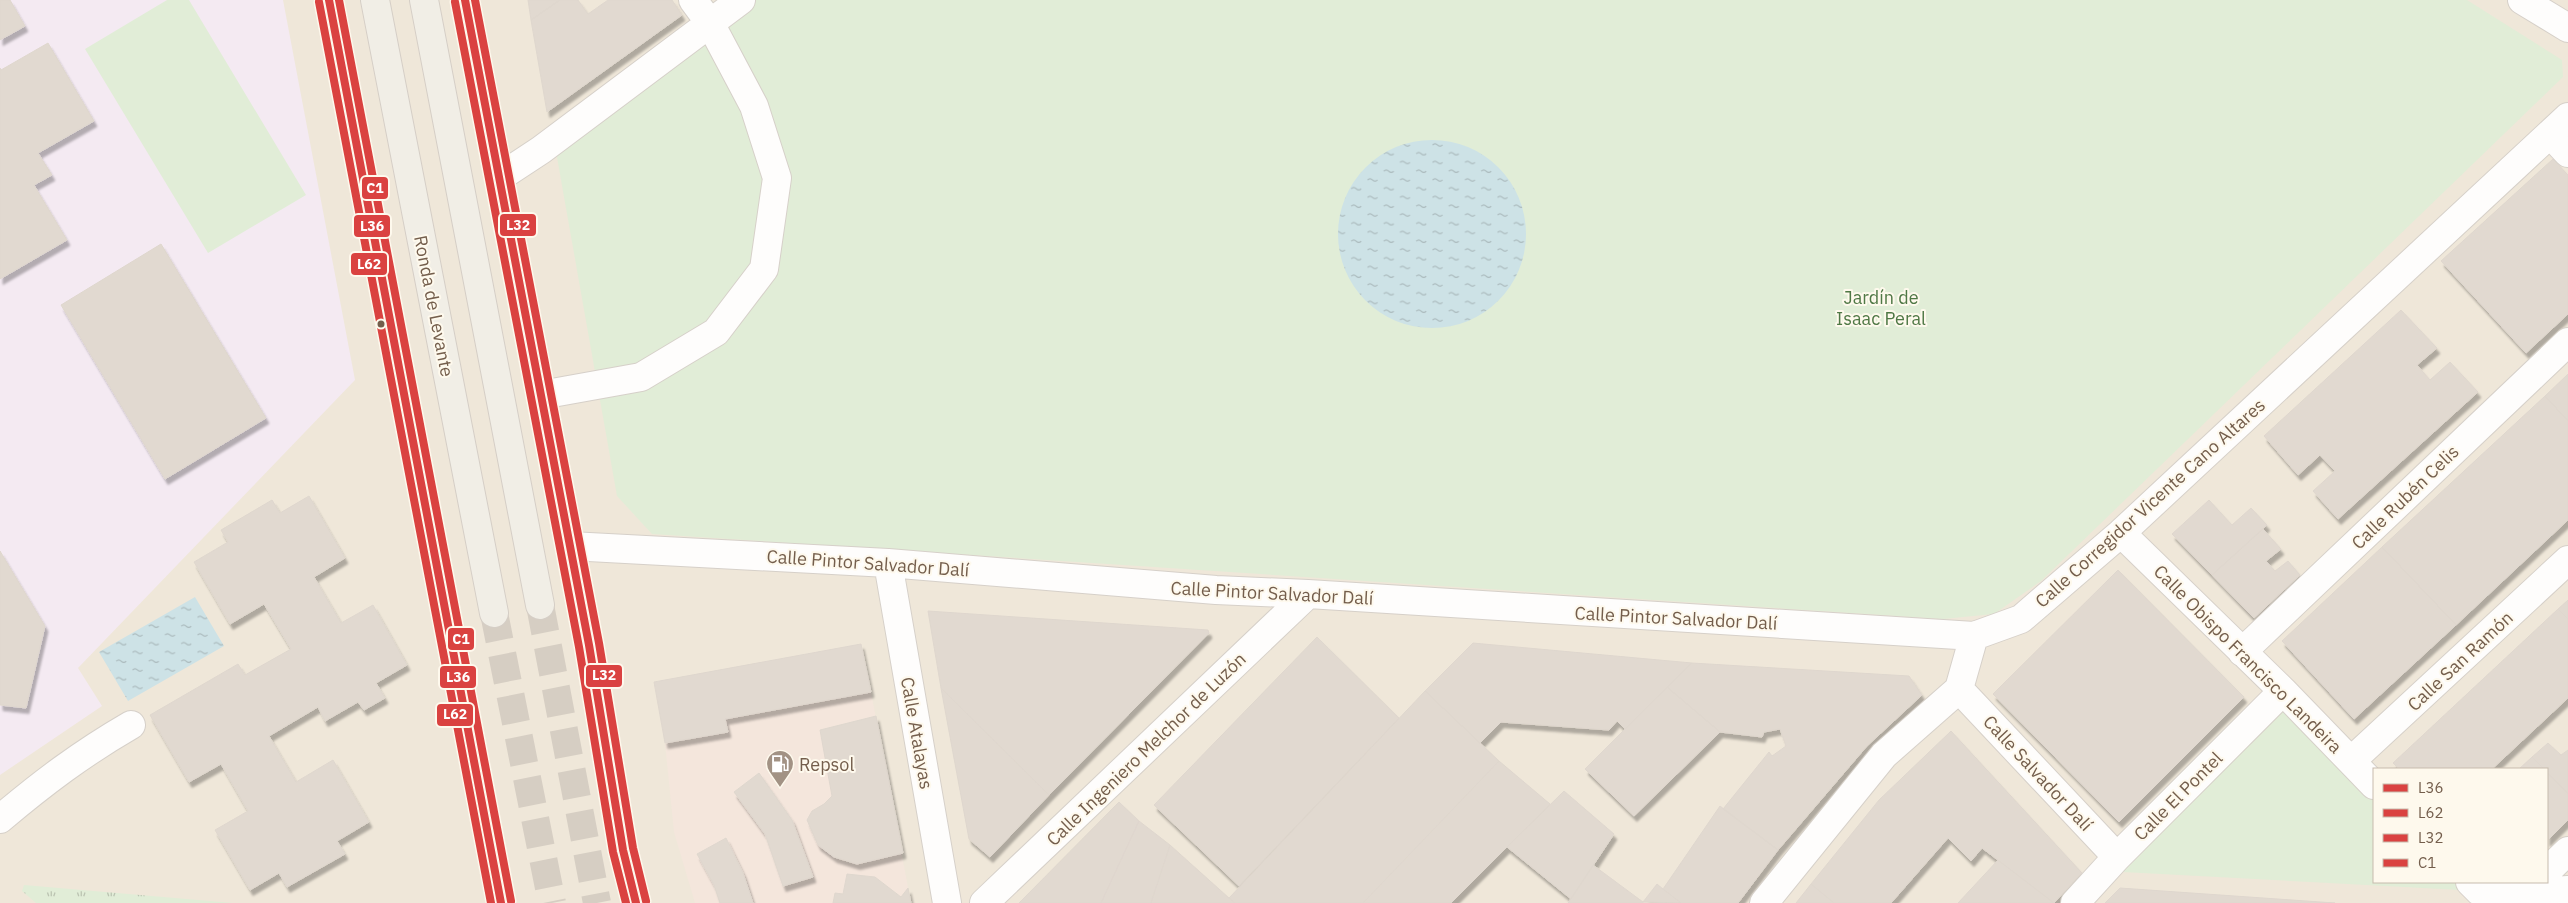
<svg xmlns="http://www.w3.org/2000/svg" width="2568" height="903" font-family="'IBM Plex Sans',sans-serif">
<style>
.residential{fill:#efe7d9;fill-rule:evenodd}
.commercial{fill:#f4e6dc}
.education{fill:#f4eaf2}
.grass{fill:url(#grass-tufts)}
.green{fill:#e1edd7}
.water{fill:url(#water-ripples)}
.building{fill:#e1d9d0;stroke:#dfd7ce;filter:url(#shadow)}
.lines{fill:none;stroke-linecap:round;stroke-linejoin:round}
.major-tunnel{stroke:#d6cec3;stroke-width:28;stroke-dasharray:28 14;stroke-linecap:butt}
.minor-casing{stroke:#d6d0c9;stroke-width:30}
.major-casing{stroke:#d5cec6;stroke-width:30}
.minor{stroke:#fefdfc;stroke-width:28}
.major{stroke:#f1eee6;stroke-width:28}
.bus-1-casing{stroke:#fef9ed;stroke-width:11}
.bus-2-casing{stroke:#fef9ed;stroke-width:11}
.bus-3-casing{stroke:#fef9ed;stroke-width:11}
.bus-4-casing{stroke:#fef9ed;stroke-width:11}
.bus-1{stroke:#da4241;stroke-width:8}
.bus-2{stroke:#da4240;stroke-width:8}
.bus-3{stroke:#da4241;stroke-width:8}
.bus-4{stroke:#da4240;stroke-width:8}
.bus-dot{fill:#745e4c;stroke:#fef9ed;stroke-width:2}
.labels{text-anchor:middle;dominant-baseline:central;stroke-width:4;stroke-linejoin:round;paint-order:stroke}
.park-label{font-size:18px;fill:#4f7845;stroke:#fef9ed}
.street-label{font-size:18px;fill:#745e4c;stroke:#fef9ed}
.poi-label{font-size:18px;fill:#745e4c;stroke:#fef9ed;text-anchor:start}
.line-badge{stroke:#fef9ed;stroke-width:2}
.badge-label{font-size:14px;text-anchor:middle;font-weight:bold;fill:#fff}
</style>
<defs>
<pattern id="grass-tufts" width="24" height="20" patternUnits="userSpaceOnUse" patternTransform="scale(1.25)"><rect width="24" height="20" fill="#e1edd7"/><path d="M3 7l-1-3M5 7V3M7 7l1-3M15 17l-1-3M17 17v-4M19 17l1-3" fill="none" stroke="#bbc3b1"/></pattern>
<pattern id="water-ripples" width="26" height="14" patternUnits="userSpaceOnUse" patternTransform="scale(1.25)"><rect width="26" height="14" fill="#cde2e6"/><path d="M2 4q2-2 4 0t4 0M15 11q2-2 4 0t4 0" fill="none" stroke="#abbabd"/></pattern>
<filter id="shadow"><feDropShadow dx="3" dy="5.5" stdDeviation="1" flood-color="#0004"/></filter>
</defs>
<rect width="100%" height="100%" fill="#f6f3eb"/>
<!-- residential -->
<path class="residential" d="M0,0H2568V903H0ZM2374,769H2547V882H2374Z"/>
<!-- commercial -->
<path class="commercial" d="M871,692L911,903H695L674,832L665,743L727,732L725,719Z"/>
<!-- education -->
<path class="education" d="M0,0H283L355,380L78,668L102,706L0,775Z"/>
<!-- grass -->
<path class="grass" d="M24,885L233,903H36L22,891Z"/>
<!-- green -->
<path class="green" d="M167,0H189L306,195L208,253L85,49Z
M727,0H2467L2562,60L2563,77L2041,581L1994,614L1943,619L652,534L617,496L552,129Z
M2283,691L2374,784V882H2470L2479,891L2104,871Z"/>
<!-- water -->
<path class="water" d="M1338 234a94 94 0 1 1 188 0a94 94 0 1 1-188 0Z
M195,597L224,646L128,701L99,652Z"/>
<!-- building -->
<path class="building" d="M0,0H10L25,26L0,40Z
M528,0H560L531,20Z
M560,0H578L588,14L608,0H672L682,15L547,112L531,20Z
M48,43L94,121L38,153L52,175L34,185L67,240L0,279V68L1,70Z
M2553,159L2568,175V314L2526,353L2441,261Z
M161,244L266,418L165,479L61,305Z
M2401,310L2437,348L2417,365L2430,380L2450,362L2478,392L2338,519L2313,491L2335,471L2320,455L2298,475L2264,436Z
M2568,374V421L2545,396Z
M2545,396L2568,421V520L2456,625L2382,547Z
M309,496L345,558L314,577L341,623L373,605L407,665L376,683L385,698L364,710L358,702L325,721L318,707L269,736L296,782L333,760L369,822L337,841L345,854L287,887L279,873L250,890L215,830L248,811L221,764L189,782L150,715L238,664L245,675L291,649L264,604L230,624L194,562L228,542L221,530L272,500L280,513Z
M2209,500L2232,525L2251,508L2267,525L2212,575L2172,534Z
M2263,529L2281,549L2266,561L2275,571L2288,561L2300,575L2254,618L2212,575Z
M2382,547L2456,625L2354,719L2282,641Z
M0,551L45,626L26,708L0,705Z
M2118,570L2244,697L2119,822L1993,694Z
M2568,600V619L2558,609Z
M2558,609L2568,619V698L2492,769H2399L2393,763Z
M928,611L1208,630L1209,633L1049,795L941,688Z
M1317,637L1399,718L1239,886L1154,805Z
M1473,643L1692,663L1625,729L1617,721L1609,730L1501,722L1480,743L1425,691Z
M861,644L871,692L725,719L728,732L665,743L654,682Z
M1692,663L1909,676L1922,695L1867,746L1778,850L1723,809L1769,752L1772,756L1786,746L1780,729L1764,732L1762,737L1720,732L1667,687Z
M1667,687L1720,732L1634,816L1585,769Z
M941,688L1049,795L990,857L969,839Z
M1425,691L1499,761L1363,903H1235L1229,898Z
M876,716L903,853L857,864L834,857L818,845L807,820L812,811L824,804L832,796L820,730Z
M1951,731L2082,873L2054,903L1982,848L1971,861L1948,838L1891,903H1834L1811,884L1879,800Z
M2548,743L2561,755L2568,750V794L2547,772V769H2544L2532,757Z
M2532,757L2544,769H2519Z
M1499,761L1550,804L1451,903H1363Z
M2547,772L2568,794V820L2547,841Z
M759,773L792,820L813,877L783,886L765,834L734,792Z
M1564,791L1614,834L1571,899L1507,847Z
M1119,802L1139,821L1101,903H1019Z
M1720,806L1778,850L1738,903H1681L1663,889Z
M1139,821L1170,845L1151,903H1101Z
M726,838L743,873L753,903H720L714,885L697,854Z
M1170,845L1229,898L1235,903H1151Z
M1998,860L2054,903H1958Z
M1593,865L1643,902V903H1568Z
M847,874L875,877L901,897L908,888L911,903H833L835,893L843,894Z
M1657,884L1663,889L1681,903L1643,902Z
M1811,884L1834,903H1796Z
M2120,888L2335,903H2105Z"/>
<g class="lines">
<!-- major-tunnel -->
<path class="major-tunnel" d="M540,605L597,903
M494,613L552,903"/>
<defs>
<path id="minor" d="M2522,0L2568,28
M2550,134L2568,153
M500,177L541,150L741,0
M541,395L641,377L716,332L764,269L777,178L754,106L710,23L693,0
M2121,533L2283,691L2374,785
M570,546L888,563L1216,590L1308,594L1974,636L2021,619L2121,533L2568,117
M888,563L947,903
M2242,652L2568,342
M1959,689L2117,857
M2351,761L2568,560
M0,819C44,782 81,754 131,725
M2547,871L2568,851
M2470,882L2479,891L2523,893L2568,890
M984,903L1308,594
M1764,903L1884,755L1959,689L1974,636
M2075,903L2117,857L2283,691"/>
<path id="major" d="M329,0L501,903
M375,0L494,613
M424,0L540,605
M465,0L589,645L623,850L636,903"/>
</defs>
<!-- minor casing -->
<use href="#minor" class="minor-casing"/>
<!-- major casing -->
<use href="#major" class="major-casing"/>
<!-- minor -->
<use href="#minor" class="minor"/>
<!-- major -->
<use href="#major" class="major"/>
<defs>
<path id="bus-1" d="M329,0L501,903
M465,0L589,645L623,850L636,903"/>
<path id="bus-2" d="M319,2L491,903
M455,2L579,647L613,852L626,903"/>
<path id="bus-3" d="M475,0L599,643L633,848L646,901"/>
<path id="bus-4" d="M339,0L511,901"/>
</defs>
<!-- bus-1 casing -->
<use href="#bus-1" class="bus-1-casing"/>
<!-- bus-2 casing -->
<use href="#bus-2" class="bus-2-casing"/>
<!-- bus-3 casing -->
<use href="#bus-3" class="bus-3-casing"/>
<!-- bus-4 casing -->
<use href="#bus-4" class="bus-4-casing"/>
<!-- bus-1 -->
<use href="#bus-1" class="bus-1"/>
<!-- bus-2 -->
<use href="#bus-2" class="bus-2"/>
<!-- bus-3 -->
<use href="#bus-3" class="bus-3"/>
<!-- bus-4 -->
<use href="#bus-4" class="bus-4"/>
</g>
<!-- icons -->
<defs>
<symbol id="fuel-pin" viewBox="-11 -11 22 30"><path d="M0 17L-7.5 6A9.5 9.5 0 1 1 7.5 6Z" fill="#a29284" stroke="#fef9ed"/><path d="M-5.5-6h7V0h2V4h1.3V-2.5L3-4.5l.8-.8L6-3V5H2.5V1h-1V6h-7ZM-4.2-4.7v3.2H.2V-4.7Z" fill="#fff"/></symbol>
</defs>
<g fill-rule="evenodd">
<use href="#fuel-pin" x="764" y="748" width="32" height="43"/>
</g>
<!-- markers -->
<circle class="bus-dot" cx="381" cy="324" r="4.5"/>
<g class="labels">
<!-- park labels -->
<g class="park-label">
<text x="1881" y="297">Jardín de<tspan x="1881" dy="21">Isaac Peral</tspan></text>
</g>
<!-- street labels -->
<g class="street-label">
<text transform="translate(434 306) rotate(79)">Ronda de Levante</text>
<text transform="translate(2405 497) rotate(-44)">Calle Rubén Celis</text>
<text transform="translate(2150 503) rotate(-42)">Calle Corregidor Vicente Cano Altares</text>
<text transform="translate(868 563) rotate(4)">Calle Pintor Salvador Dalí</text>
<text transform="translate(1272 593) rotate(3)">Calle Pintor Salvador Dalí</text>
<text transform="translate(1676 618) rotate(3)">Calle Pintor Salvador Dalí</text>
<text transform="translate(2248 659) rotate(45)">Calle Obispo Francisco Landeira</text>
<text transform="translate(2460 661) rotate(-43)">Calle San Ramón</text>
<text transform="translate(917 733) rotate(80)">Calle Atalayas</text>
<text transform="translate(1146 749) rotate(-44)">Calle Ingeniero Melchor de Luzón</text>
<text transform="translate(2038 773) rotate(47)">Calle Salvador Dalí</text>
<text transform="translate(2178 796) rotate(-45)">Calle El Pontel</text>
</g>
<!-- poi labels -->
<g class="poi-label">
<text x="799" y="764">Repsol</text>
</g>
</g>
<g class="line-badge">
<rect x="361" y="176" width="28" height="24" rx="5" fill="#da4240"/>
<rect x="499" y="213" width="38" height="24" rx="5" fill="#da4241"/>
<rect x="353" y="214" width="38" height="24" rx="5" fill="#da4241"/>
<rect x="350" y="252" width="38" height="24" rx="5" fill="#da4240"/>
<rect x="447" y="627" width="28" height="24" rx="5" fill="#da4240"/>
<rect x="585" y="664" width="38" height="24" rx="5" fill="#da4241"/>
<rect x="439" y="665" width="38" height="24" rx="5" fill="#da4241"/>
<rect x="436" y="703" width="38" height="24" rx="5" fill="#da4240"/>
</g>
<g class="badge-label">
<text x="375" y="193">C1</text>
<text x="518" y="230">L32</text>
<text x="372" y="231">L36</text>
<text x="369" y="269">L62</text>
<text x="461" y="644">C1</text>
<text x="604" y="680">L32</text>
<text x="458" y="682">L36</text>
<text x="455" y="719">L62</text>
</g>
<!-- legend -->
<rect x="2373" y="768" width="175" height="115" fill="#fef9ed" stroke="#c7bbad"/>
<rect x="2383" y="784" width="25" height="8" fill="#da4241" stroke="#c7bbad"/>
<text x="2418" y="793" font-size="15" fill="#745e4c">L36</text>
<rect x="2383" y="809" width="25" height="8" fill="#da4240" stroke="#c7bbad"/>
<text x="2418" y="818" font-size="15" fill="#745e4c">L62</text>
<rect x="2383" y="834" width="25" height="8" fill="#da4241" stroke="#c7bbad"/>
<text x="2418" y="843" font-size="15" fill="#745e4c">L32</text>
<rect x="2383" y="859" width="25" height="8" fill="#da4240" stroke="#c7bbad"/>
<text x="2418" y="868" font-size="15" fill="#745e4c">C1</text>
</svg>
